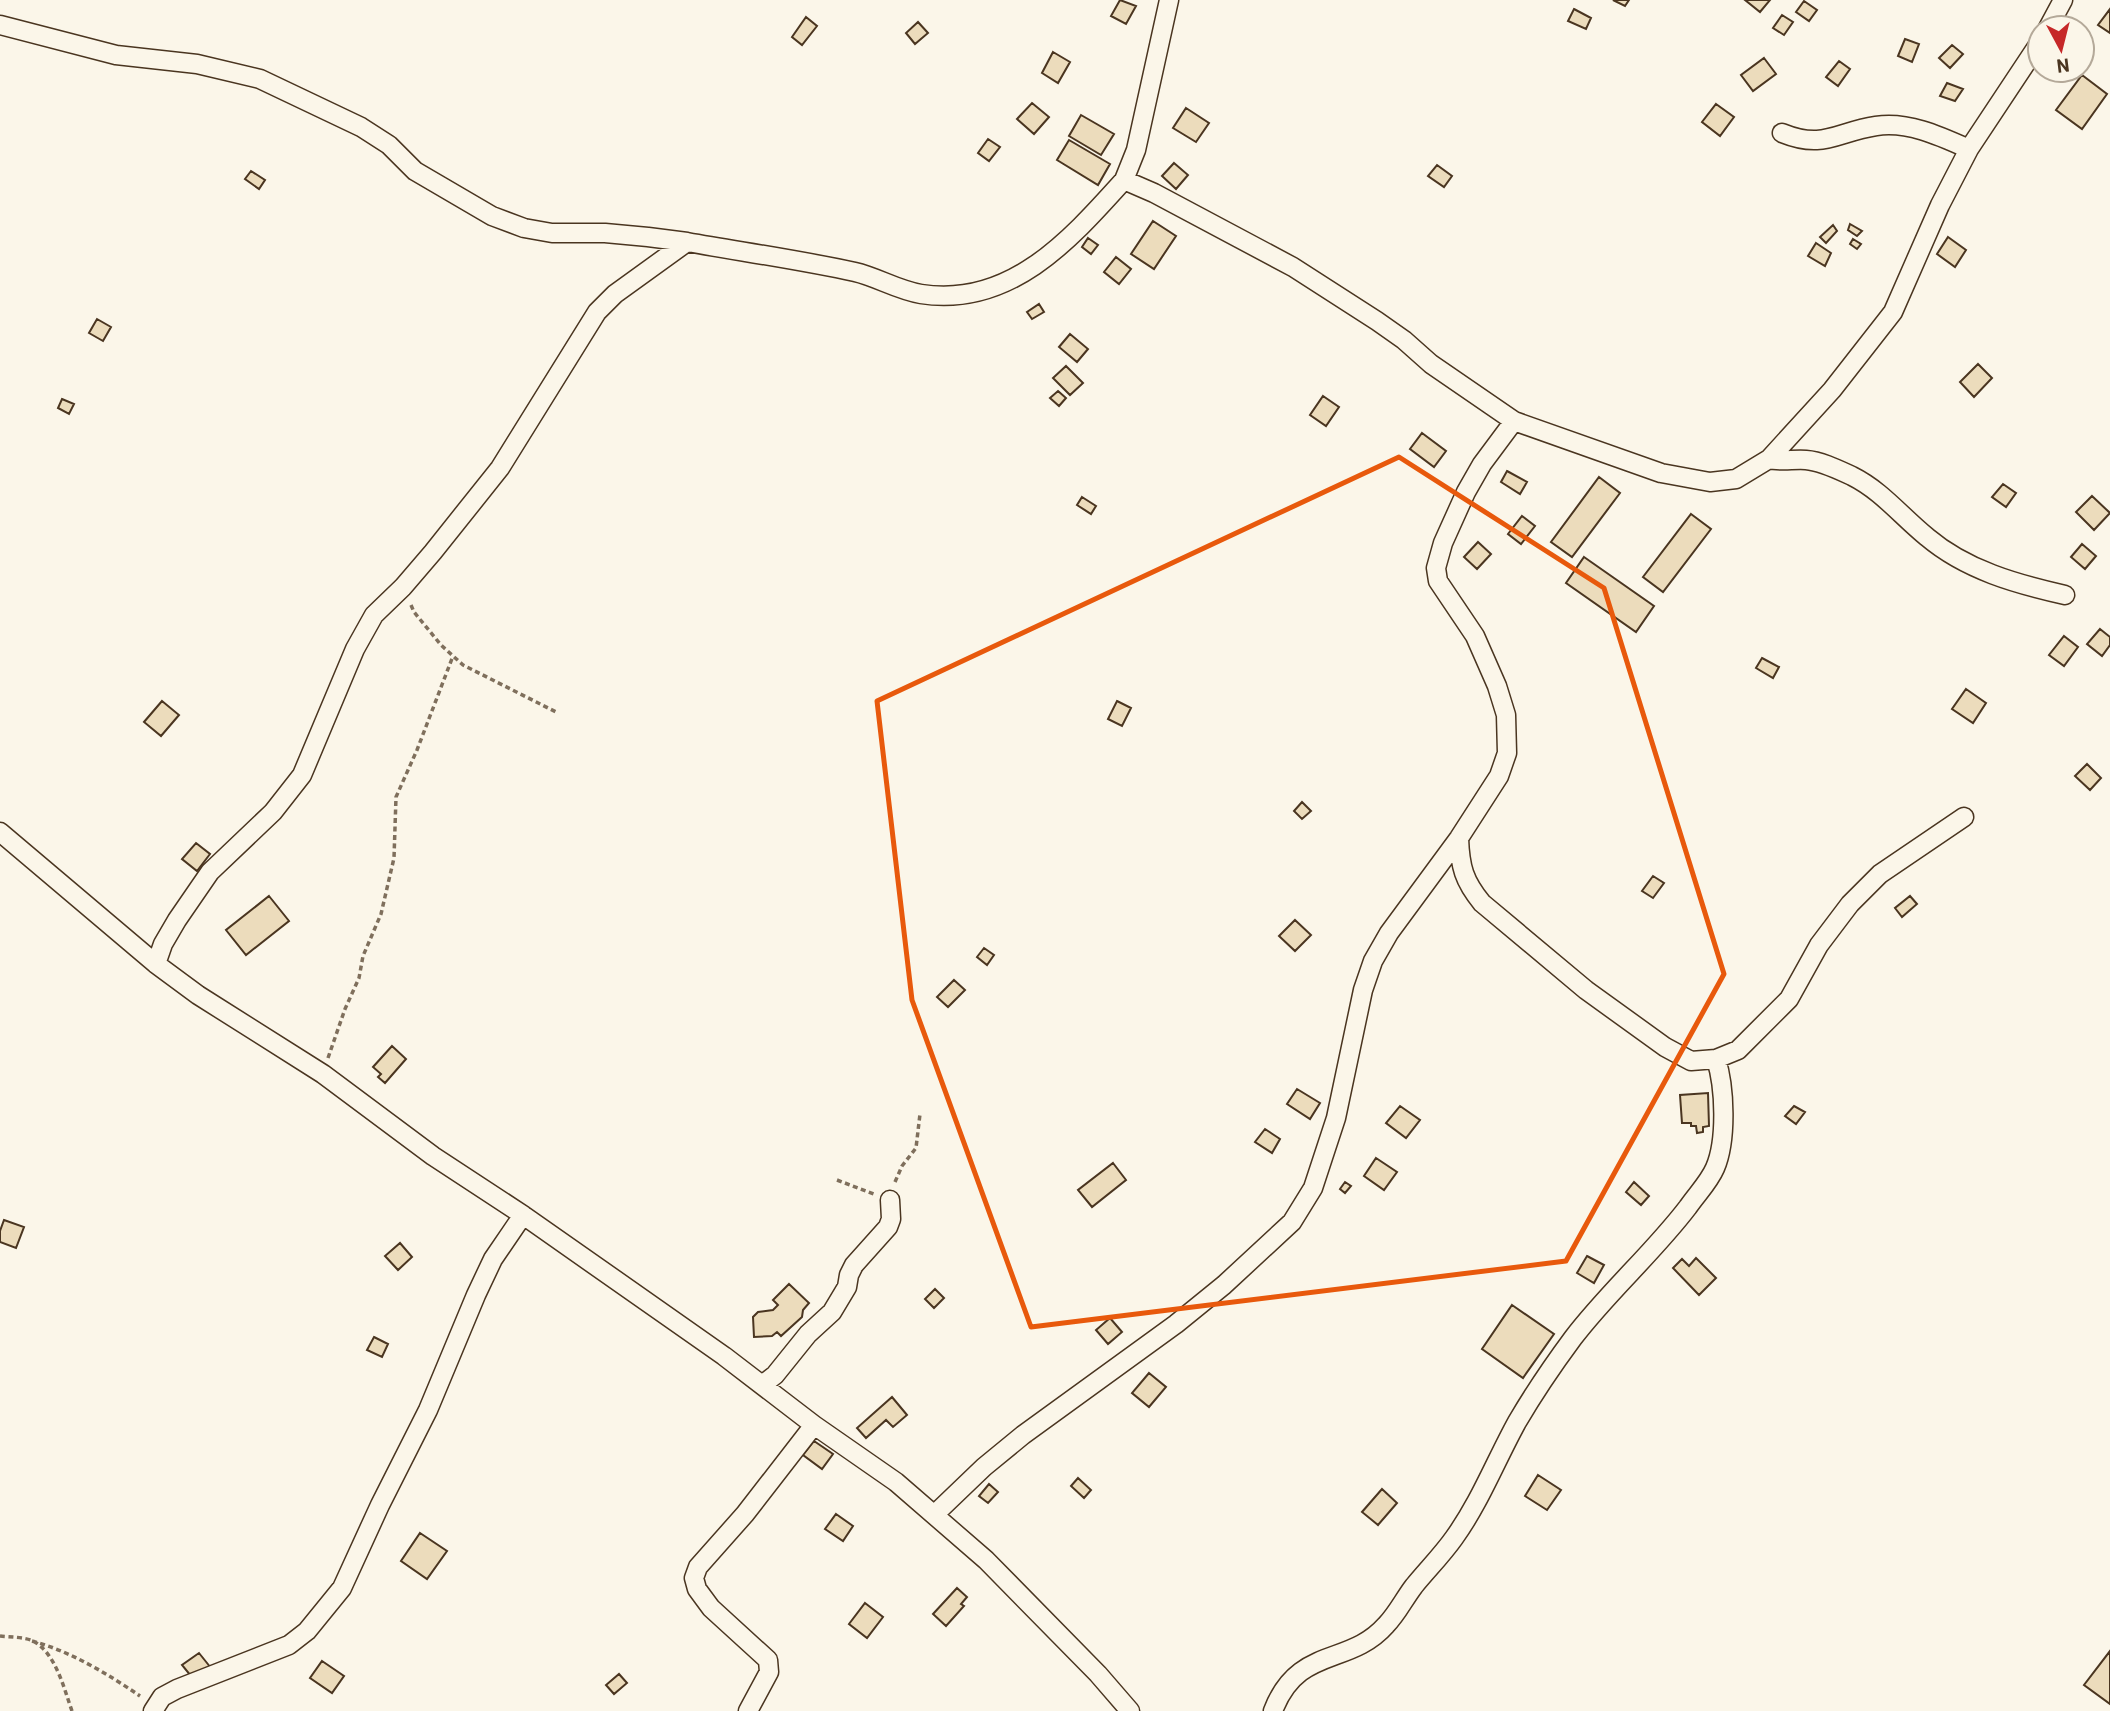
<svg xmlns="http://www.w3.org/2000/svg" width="2110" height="1711" font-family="Barlow,sans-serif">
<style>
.building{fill:#ecdcbc;stroke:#4a3520;stroke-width:2}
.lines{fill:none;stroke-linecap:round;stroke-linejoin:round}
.minor-casing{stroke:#4a3520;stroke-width:21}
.path{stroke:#7f6f5c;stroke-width:3.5;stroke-dasharray:5 3.5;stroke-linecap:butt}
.minor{stroke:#fbf6e9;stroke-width:18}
.marked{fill:none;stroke:#e8590c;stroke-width:5;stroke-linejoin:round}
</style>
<rect width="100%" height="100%" fill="#fbf6e9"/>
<!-- building -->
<path class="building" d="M1120,0L1136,6L1126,24L1111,16Z
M1613,0H1629L1625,6Z
M1745,0H1770L1760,12Z
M1804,1L1817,10L1809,21L1796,12Z
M1574,9L1591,18L1586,29L1568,21Z
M2110,9V33L2098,25Z
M1782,15L1793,22L1784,35L1773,28Z
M806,17L817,26L802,45L792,37Z
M918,22L928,33L915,44L906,33Z
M1905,39L1919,44L1912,62L1898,56Z
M1952,45L1963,54L1950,68L1939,58Z
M1053,52L1070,62L1058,83L1042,73Z
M1764,58L1776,74L1753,91L1741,75Z
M1839,61L1850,69L1838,86L1826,77Z
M2082,75L2107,94L2082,129L2056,110Z
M1947,83L1963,89L1955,101L1940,96Z
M1032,103L1049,117L1034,134L1017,119Z
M1716,104L1734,117L1720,136L1702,122Z
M1186,108L1209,123L1196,142L1173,128Z
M1081,115L1114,134L1101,155L1069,136Z
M988,139L1000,147L989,161L978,153Z
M1069,140L1110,164L1098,185L1057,160Z
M1174,163L1188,175L1176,189L1162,176Z
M1437,165L1452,176L1444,187L1428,176Z
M251,171L265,180L259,189L245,179Z
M1153,221L1176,236L1154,269L1131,254Z
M1850,224L1862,231L1857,236L1848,230Z
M1833,225L1837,231L1826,243L1820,237Z
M1948,237L1966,250L1955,267L1937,254Z
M1088,238L1098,245L1091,254L1082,247Z
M1853,239L1861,244L1857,249L1850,244Z
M1816,243L1831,253L1825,266L1808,256Z
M1116,257L1131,269L1119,284L1104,272Z
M1039,304L1044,312L1032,319L1027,312Z
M97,319L111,327L103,341L89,333Z
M1070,334L1088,349L1077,362L1059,347Z
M1978,364L1992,378L1974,397L1960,382Z
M1066,366L1083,383L1070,395L1053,378Z
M1058,391L1066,398L1059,406L1050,398Z
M1323,396L1339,407L1326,426L1310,415Z
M62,399L74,404L69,414L58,408Z
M1422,433L1446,451L1434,467L1410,449Z
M1507,471L1527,482L1520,494L1501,482Z
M1599,477L1620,493L1572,557L1551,542Z
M2003,484L2016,493L2006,507L1992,497Z
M2092,496L2110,513L2094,530L2076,512Z
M1082,497L1096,506L1091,514L1077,505Z
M1691,514L1711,529L1663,592L1643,577Z
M1522,516L1535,526L1521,544L1508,534Z
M1478,542L1491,554L1477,569L1464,557Z
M2082,544L2096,556L2085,569L2071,557Z
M1584,557L1654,606L1636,632L1566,583Z
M2100,629L2110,637V645L2102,656L2087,644Z
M2064,636L2078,647L2064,666L2049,655Z
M1762,658L1779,667L1773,678L1756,668Z
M1966,689L1986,703L1973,723L1952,709Z
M162,701L179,715L161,736L144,722Z
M1117,701L1131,708L1122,726L1108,719Z
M2087,764L2101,778L2090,790L2075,776Z
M1302,802L1311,811L1302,819L1294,811Z
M196,843L210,854L197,871L182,859Z
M1653,876L1664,883L1653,898L1642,891Z
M269,896L289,921L246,955L226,930Z
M1910,896L1917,904L1902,917L1895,908Z
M1295,920L1311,935L1295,951L1279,936Z
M984,948L994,955L987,965L977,957Z
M954,980L965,990L948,1007L937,997Z
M392,1046L406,1059L385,1083L378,1077L381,1074L373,1067Z
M1297,1089L1320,1103L1310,1119L1287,1104Z
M1708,1093L1709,1126L1703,1127V1132L1697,1133L1696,1126H1691V1123H1682L1680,1095Z
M1400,1106L1420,1120L1406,1138L1386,1123Z
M1794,1106L1805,1112L1796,1124L1785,1116Z
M1265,1129L1280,1139L1272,1153L1255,1142Z
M1376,1158L1397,1172L1384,1190L1364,1176Z
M1113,1163L1126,1180L1092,1207L1078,1190Z
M1345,1182L1351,1186L1345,1193L1340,1189Z
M1634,1182L1649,1196L1641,1205L1626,1192Z
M4,1220L24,1227L16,1248L0,1242V1231Z
M400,1243L412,1257L398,1270L385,1256Z
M1587,1256L1604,1265L1594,1283L1577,1273Z
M1696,1258L1716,1278L1699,1295L1673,1268L1682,1259L1689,1266Z
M789,1284L809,1303L803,1310L802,1317L781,1336L777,1332L772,1336L754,1337L753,1317L758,1312L773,1310L778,1305L773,1300Z
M935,1289L944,1298L934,1308L925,1299Z
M1512,1305L1554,1334L1523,1378L1482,1349Z
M1110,1318L1122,1332L1108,1344L1096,1330Z
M374,1337L388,1344L382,1357L367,1350Z
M1149,1373L1166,1387L1149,1407L1132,1393Z
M892,1397L907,1415L893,1427L886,1420L866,1438L857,1428Z
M814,1441L833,1454L822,1469L803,1455Z
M1538,1475L1561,1490L1547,1510L1525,1496Z
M1078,1478L1091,1490L1084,1498L1071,1486Z
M989,1484L998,1492L988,1503L979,1496Z
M1382,1489L1397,1503L1378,1525L1362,1512Z
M836,1514L853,1526L843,1541L825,1529Z
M420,1533L447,1551L427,1579L401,1561Z
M957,1588L967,1597L961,1604L964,1606L946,1626L933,1614Z
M865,1603L883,1617L867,1638L849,1624Z
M2110,1651V1704L2084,1685Z
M199,1653L211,1668L195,1681L182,1665Z
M322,1661L344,1676L332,1693L310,1678Z
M619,1674L627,1683L614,1694L606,1685Z"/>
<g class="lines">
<defs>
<path id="minor" d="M0,25L116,55L197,64L260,79L361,127L389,145L415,171L492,216L524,228L552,233H605L648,237L687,242
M2048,28L2063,0
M1782,133C1824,150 1836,132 1876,126C1908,121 1940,136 1969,149
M1124,180L1136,150L1169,0
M1769,459C1781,462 1794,459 1806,460C1821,461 1839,470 1852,476C1882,491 1901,516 1927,537C1966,570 2016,584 2065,595
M0,832L156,964L198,995L323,1074L433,1156L523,1215L724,1356L814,1425L896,1482L986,1560L1098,1674L1130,1711
M1459,838C1460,867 1464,881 1482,903L1586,990L1665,1047L1691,1061L1716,1059L1738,1050L1789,999L1819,945L1850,904L1880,874L1964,817
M156,964L163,944L177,920L210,872L273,812L302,775L355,649L374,615L403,587L433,552L500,468L597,312L615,294L687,242C743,252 800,260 855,272C877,277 897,290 921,294C1010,308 1070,240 1124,180L1154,193L1293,267L1377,321L1404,340L1431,364L1514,421L1661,473L1710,482L1736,479L1769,459L1832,390L1893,312L1940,205L1969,149L2040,42
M762,1385L775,1375L808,1334L832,1312L847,1287L849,1275L854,1265L888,1227L891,1219L890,1200
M935,1514L984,1467L1023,1435L1176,1324L1224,1285L1292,1222L1313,1188L1336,1118L1363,990L1373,961L1389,933L1459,838L1499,776L1507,753L1506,715L1497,686L1475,636L1438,581L1436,568L1443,543L1466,492L1482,464L1514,421
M153,1711L162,1697L177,1689L289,1645L307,1631L342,1588L380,1505L428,1410L476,1295L493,1259L523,1215
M748,1711L769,1672L768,1660L711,1608L697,1589L694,1578L698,1567L745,1514L814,1425
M1273,1711C1298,1645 1349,1667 1386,1625C1397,1614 1404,1599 1414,1586C1427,1570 1442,1555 1454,1538C1480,1502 1496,1460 1517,1422C1534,1393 1553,1365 1573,1338C1608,1292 1653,1253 1688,1207C1697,1194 1709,1182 1715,1168C1727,1140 1725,1087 1716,1059"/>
</defs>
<!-- minor casing -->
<use href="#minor" class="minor-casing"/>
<!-- path -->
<path class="path" d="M411,605L414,612L441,645L463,665L558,713
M328,1058L345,1009L359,978L363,956L381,914L394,858L396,797L417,750L453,656
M837,1180L874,1194
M895,1182L902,1166L916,1148L920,1114
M0,1636C9,1637 25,1637 33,1641C56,1653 64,1689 72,1711
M32,1641C70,1651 108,1674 140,1696"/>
<!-- minor -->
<use href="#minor" class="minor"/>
</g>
<!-- marked area -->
<path class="marked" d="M1399,457L1604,588L1724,974L1566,1261L1031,1327L912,1000L877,701Z"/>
<!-- north arrow -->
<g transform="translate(2061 49) rotate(173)"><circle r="33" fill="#fbf6e9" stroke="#b4a999" stroke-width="2"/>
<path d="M0-5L12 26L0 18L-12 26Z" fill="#c62828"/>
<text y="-10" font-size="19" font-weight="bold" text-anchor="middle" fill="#4a3520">N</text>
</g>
</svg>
